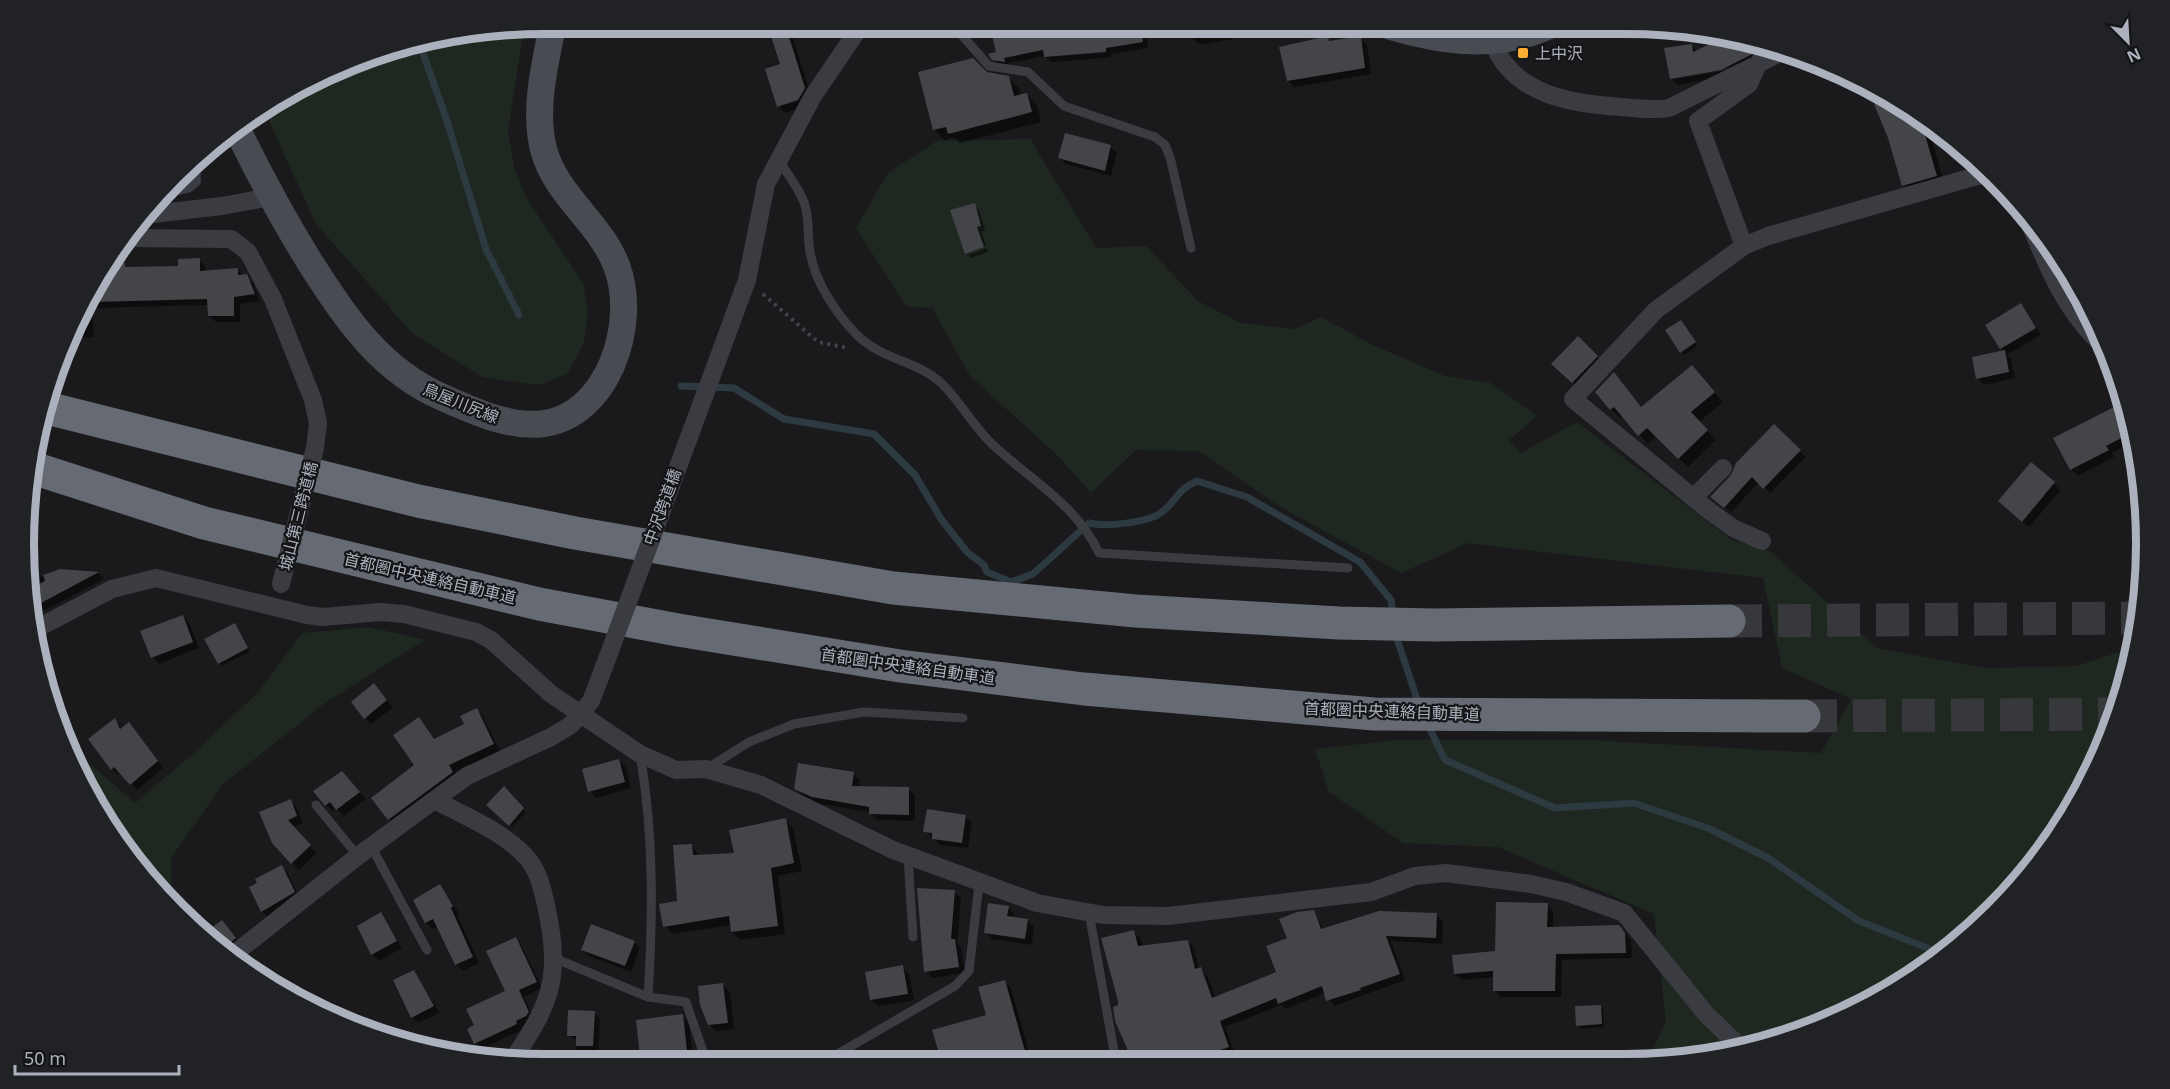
<svg xmlns="http://www.w3.org/2000/svg" width="2170" height="1089" font-family="'Noto Sans','Noto Sans JP',sans-serif">
<style>
.green{fill:#1f2820}
.shadow{fill:#0007;fill-rule:evenodd}
.lines{fill:none;stroke-linecap:round;stroke-linejoin:round}
.stream{stroke:#2e3a42;stroke-width:7}
.building{fill:#444549}
.motorway-tunnel{stroke:#37383c;stroke-width:33;stroke-dasharray:33 16;stroke-linecap:butt}
.path{stroke:#404349;stroke-width:4;stroke-dasharray:3 4.5;stroke-linecap:butt}
.service{stroke:#3b3c42;stroke-width:9}
.minor{stroke:#3b3c42;stroke-width:18}
.secondary{stroke:#484b52;stroke-width:27}
.motorway{stroke:#666a73;stroke-width:33}
.minor-bridge{stroke:#3b3c42;stroke-width:18}
.poi-dot{fill:#fdad31;stroke:#151518;stroke-width:2}
.labels{text-anchor:middle;dominant-baseline:central;stroke-width:4.5;stroke-linejoin:round;paint-order:stroke}
.poi-label{font-size:16px;fill:#acb2bd;stroke:#151518;text-anchor:start}
.street-label{font-size:16px;fill:#acb2bd;stroke:#151518}
.rim{fill:none;stroke:#acb2bd;stroke-width:8}
</style>
<rect width="100%" height="100%" fill="#1a1a1c"/>
<!-- green -->
<path class="green" d="M524,27L508,131L514,167L527,199L583,283L588,311L584,343L567,374L539,385L482,377L412,333L316,224L265,112L377,52Z
M1030,139L1096,248L1146,246L1198,301L1241,323L1295,329L1321,317L1373,345L1445,376L1491,383L1537,416L1509,440L1521,453L1577,422L1730,539L1771,552L1877,648L1984,668L2077,666L2134,647L2128,679L2092,774L2017,887L1942,958L1824,1026L1694,1060L1648,1061L1666,1021L1654,914L1498,847L1403,843L1329,792L1315,749L1397,740H1587L1821,753L1851,699L1782,668L1763,578L1468,543L1401,573L1279,506L1199,451L1136,450L1091,493L1057,455L970,376L932,308L906,306L856,228L888,173L937,141Z
M369,627L425,640L325,703L223,784L171,858L172,906L78,774L64,730L90,764L135,803L193,754L258,692L302,633Z"/>
<!-- shadow -->
<path class="shadow" d="M757,24H794L795,27L790,29L811,95L805,106L785,113L778,106L782,65L772,36L767,38Z
M992,24L1145,25L1148,48L1111,54V57L1082,60L1051,62L1045,56L1009,63L1010,67L1000,65L990,55L997,53Z
M1185,25H1231L1233,39L1201,45L1187,34Z
M1729,37L1770,45L1764,48L1768,56L1728,76L1678,85L1671,78L1691,45L1698,52ZM1728,67L1729,70L1675,79V76Z
M1327,38L1332,42L1360,38L1367,45L1371,74L1295,87L1288,81Z
M987,74L1008,77L1019,88L1021,96L1027,95L1037,105L1041,122L960,143L954,137L944,140L934,129Z
M1890,99L1943,132L1931,137L1945,185L1913,194L1904,185Z
M1110,147L1117,153L1111,176L1066,164L1060,158Z
M974,205L979,210L985,230L981,232L986,245L967,254Z
M987,248L988,252L971,258L968,255Z
M199,260L205,266L206,272L237,270L253,283L260,301L240,304V322H216L209,316V305L92,308L94,337L74,338L94,284L107,265H124L128,269L180,268Z
M2021,305L2041,335L2007,355L2011,358L2015,378L1984,385L1978,378L2004,352L2001,348Z
M1683,324L1697,346L1684,355L1682,352Z
M1578,338L1603,363L1580,389L1554,364Z
M1614,374L1642,408L1700,376L1723,402L1699,422L1716,440L1688,467L1657,436L1648,444L1623,416L1620,418L1611,409Z
M2124,403L2133,441L2112,453L2114,457L2078,476L2071,469L2056,439Z
M1774,426L1806,457L1770,493L1759,482L1731,512L1718,502Z
M2031,464L2061,490L2029,527L2006,508Z
M30,563L37,578L61,570L99,573L104,579L30,618Z
M183,616L189,623L199,648L159,664L152,657Z
M235,625L250,651L222,666L206,639Z
M381,692L393,708L371,724L365,718Z
M477,710L483,717L500,751L455,772L459,779L396,826L389,819L416,766L419,719L435,740L466,725Z
M115,720L122,729L134,730L163,768L137,790L121,772L118,775L112,769Z
M619,761L626,767L631,788L596,798L590,791Z
M853,773L860,780L859,788L908,789L915,795V821L877,820L870,812L820,804L802,795L796,788Z
M348,780L366,799L344,816L336,808L333,811L326,805Z
M504,788L526,812L512,827L488,805Z
M290,801L297,808L303,823L293,827L317,853L299,870L273,843Z
M965,816L972,823L968,848L940,845L925,831Z
M785,820L793,828L802,871L778,876L785,934L741,940L732,932L731,925L673,934L665,926L679,902L691,845L700,856L736,855Z
M282,867L288,874L300,899L268,917L262,911L259,883Z
M440,886L459,913L457,915L479,963L463,971L456,964L438,926L432,929L426,923L415,901Z
M954,892L961,898L957,944L961,947L965,973L932,978L926,971Z
M1547,904L1553,911V928L1619,926L1631,940L1632,958L1562,960L1561,997H1501L1494,990L1495,977L1462,980L1455,974L1496,953Z
M1008,908L1015,914L1014,919L1028,921L1034,927L1032,945L992,939L986,932Z
M1313,912L1324,930L1436,914L1443,921L1442,944L1391,941L1405,980L1334,1006L1325,993L1286,1009L1281,1005L1225,1027L1235,1053L1210,1062H1128L1126,1056L1131,1054L1119,1006L1134,932L1140,938L1143,947L1188,941L1194,948L1199,969L1207,976L1216,998L1278,973L1289,939Z
M380,914L402,948L379,961L372,954Z
M227,928L240,944L231,952L206,933Z
M515,939L521,945L542,988L524,997L534,1019L521,1027L522,1030L481,1049L475,1043L476,1025L507,991Z
M634,942L640,948L631,972L589,956L582,950Z
M903,967L909,974L914,1000L878,1006L871,999Z
M413,972L440,1013L418,1023L412,1017Z
M1004,982L1011,988L1032,1062L987,1063L983,1051L988,1016Z
M723,985L730,992L734,1029L716,1031L710,1025Z
M1600,1006L1603,1009L1604,1027L1581,1029L1578,1026Z
M594,1013L600,1019L598,1064H576L577,1041L568,1035Z
M683,1016L689,1023L693,1057L648,1062L641,1055Z"/>
<g class="lines">
<!-- stream -->
<path class="stream" d="M420,45L446,118L486,249L519,315
M681,386L734,388L784,419L874,434L915,475L941,519L967,552L984,565L987,572L1011,582L1033,574L1089,523C1105,527 1148,523 1162,512C1178,500 1176,490 1197,481L1247,497L1360,562L1391,600L1393,616
M1395,633L1419,705
M1427,723L1445,760L1555,808L1634,803L1710,829L1768,858L1859,921L1945,955"/>
</g>
<!-- building -->
<path class="building" d="M767,24H785L805,88L798,100L777,107L765,69L780,64Z
M1017,24L1141,25L1143,42L1106,48V52L1044,57L1043,50L1004,58L1005,62L992,60L988,54L996,52L991,30Z
M1328,36L1329,41L1361,36L1365,68L1287,81L1279,47Z
M1727,36L1770,45L1721,70L1670,79L1664,48L1692,44L1693,52Z
M973,58L987,72L1009,76L1014,96L1027,93L1032,112L948,134L946,127L933,130L918,72Z
M1889,98L1931,125L1923,128L1937,176L1902,186L1888,138L1874,104Z
M1065,133L1111,145L1105,171L1058,158Z
M975,203L981,226L977,227L984,247L965,254L950,210Z
M200,258V271L238,268V275L247,274L255,294L234,297V316H208L207,299L92,302L94,284L108,264L125,263V267L178,266V259Z
M2021,303L2036,328L2000,349L1985,325Z
M1681,320L1696,342L1680,353L1665,330Z
M1578,336L1598,356L1572,383L1551,364Z
M2005,350L2009,372L1976,379L1972,357Z
M1692,365L1715,392L1691,412L1708,430L1678,459L1647,428L1638,436L1614,407L1610,410L1595,392L1614,372L1641,407Z
M2124,402L2131,433L2106,446L2109,450L2070,470L2053,438Z
M1774,424L1801,450L1763,489L1752,477L1724,508L1710,497L1731,475L1736,463Z
M2031,462L2055,482L2022,522L1998,501Z
M60,569L99,572L28,610L29,589L45,581L43,575Z
M183,615L193,642L151,658L140,631Z
M235,623L248,648L218,664L204,639Z
M374,683L387,700L364,719L351,702Z
M477,708L494,744L449,765L453,772L388,820L371,798L414,765L393,735L419,717L434,739L464,724L460,716Z
M115,718L120,729L129,722L158,761L130,785L114,767L111,770L88,739Z
M619,759L625,782L588,792L582,769Z
M798,763L854,772L852,786L909,787V815L869,814V807L812,797L794,789Z
M342,771L360,792L336,810L330,802L325,806L313,791Z
M504,786L524,808L509,826L486,805Z
M291,799L297,816L288,820L311,845L291,864L272,843L259,812Z
M927,809L966,815L962,843L932,839V833L923,832Z
M786,818L794,863L771,868L778,926L731,932L729,916L663,927L659,904L677,901L673,845L692,844L693,855L734,853L729,830Z
M282,865L295,892L261,912L249,887L257,883L255,879Z
M440,884L453,906L451,908L473,957L455,965L433,919L425,923L413,900Z
M917,888L955,890L951,939H955L959,967L924,972Z
M1496,902L1548,903L1547,927L1619,925L1625,933L1626,953L1556,954L1555,991H1493V971L1454,974L1452,955L1495,951Z
M988,903L1009,906L1007,916L1028,919L1025,939L984,933Z
M1314,910L1321,929L1379,911L1437,913L1436,938L1386,936L1400,974L1360,988L1361,990L1326,1001L1322,986L1278,1004L1276,998L1220,1021L1229,1047L1187,1062H1133L1115,1021L1113,1007L1118,1005V1001L1101,938L1134,930L1138,946L1188,940L1195,969L1201,967L1212,998L1276,972L1266,946L1287,938L1279,919L1297,912Z
M381,912L397,941L371,955L357,926Z
M222,920L236,938L225,947L204,933Z
M591,924L635,941L625,966L581,950Z
M516,937L537,982L519,990L529,1012L526,1016L516,1021L517,1024L474,1044L467,1029L474,1025L466,1009L505,991L486,951Z
M903,965L908,994L870,1000L865,972Z
M414,970L434,1006L411,1018L393,980Z
M1005,980L1028,1062L942,1063L932,1030L986,1015L978,987Z
M723,983L728,1023L708,1025L700,1005L698,986Z
M1601,1005L1602,1024L1576,1026L1575,1006Z
M568,1010L595,1011L593,1046H576V1036H567Z
M683,1014L687,1051L640,1056L636,1020Z"/>
<g class="lines">
<!-- motorway-tunnel -->
<path class="motorway-tunnel" d="M1729,621L2138,618
M1804,716L2115,714"/>
<!-- path -->
<path class="path" d="M763,294L818,342L848,348"/>
<!-- service -->
<path class="service" d="M952,24L989,66L1028,72L1064,106L1155,137L1165,145L1170,157L1191,248
M778,159C787,173 798,187 804,202C810,219 807,235 810,252C815,282 835,312 856,334C882,360 914,360 939,381C959,399 972,425 992,444C1029,479 1077,505 1099,553L1348,568
M640,754C654,834 653,916 648,997
M708,768L749,742L794,724L864,712L963,718
M316,805L358,856
M371,846L427,950
M908,856L913,937
M1089,913L1116,1062
M554,958L648,997L686,1002L707,1063
M822,1063L955,986L969,971L979,884"/>
<!-- minor -->
<path class="minor" d="M1493,42C1512,95 1572,104 1622,107C1637,108 1653,111 1669,108L1784,51
M168,188L187,184L192,180L191,165
M2026,214C2045,261 2065,313 2105,347
M144,215L222,206L270,197
M127,238L231,239L248,252L273,299L313,400L318,423L315,448
M1744,246L1698,121L1749,84L1759,62
M722,348L747,280L766,184L813,96L862,24
M1693,498L1723,468
M1762,541L1733,528L1708,510L1573,399L1656,310L1744,246L1768,236L1987,173
M34,630L112,589L156,578L307,615L323,617L380,612L404,614L476,632L491,640L551,694L640,754L676,770L706,769L761,785L893,850L1037,903L1103,915L1168,916L1371,892L1415,876L1446,873L1531,884L1566,892L1624,913L1706,1014L1741,1048
M435,800C466,817 505,832 528,859C540,874 543,892 547,910C562,981 549,1006 510,1064
M234,954L358,856L467,776L551,737L571,725L591,701L604,667"/>
<!-- secondary -->
<path class="secondary" d="M1386,25C1443,42 1496,50 1551,25
M236,127C259,174 283,219 311,264C347,320 381,371 444,398C474,411 508,427 541,424C608,417 638,324 617,267C601,223 557,197 544,151C533,112 545,63 553,24"/>
<!-- motorway -->
<path class="motorway" d="M47,408L418,501L575,533L893,588L1136,611L1339,623L1434,625L1729,621
M33,468L204,523L539,604L678,630L900,666L1084,689L1374,714L1804,716"/>
<!-- minor-bridge -->
<path class="minor-bridge" d="M281,584L315,448
M604,667L722,348"/>
</g>
<!-- markers -->
<rect class="poi-dot" x="1517" y="47" width="12" height="12" rx="3"/>
<g class="labels">
<!-- poi labels -->
<g class="poi-label">
<text x="1535" y="53">上中沢</text>
</g>
<!-- street labels -->
<g class="street-label">
<text transform="translate(461 403) rotate(22)">鳥屋川尻線</text>
<text transform="translate(662 507) rotate(-70)">中沢跨道橋</text>
<text transform="translate(298 516) rotate(-76)">城山第三跨道橋</text>
<text transform="translate(430 578) rotate(13)">首都圏中央連絡自動車道</text>
<text transform="translate(908 666) rotate(8)">首都圏中央連絡自動車道</text>
<text transform="translate(1392 711) rotate(2)">首都圏中央連絡自動車道</text>
</g>
</g>
<!-- crop -->
<path d="M0 0H2170V1089H0ZM544 34H1626A510 510 0 0 1 2136 544V544A510 510 0 0 1 1626 1054H544A510 510 0 0 1 34 544V544A510 510 0 0 1 544 34Z" fill="#212225" fill-rule="evenodd"/>
<path class="rim" d="M544 34H1626A510 510 0 0 1 2136 544V544A510 510 0 0 1 1626 1054H544A510 510 0 0 1 34 544V544A510 510 0 0 1 544 34Z"/>
<!-- north arrow -->
<g transform="translate(2128 42) rotate(156)" stroke="#151518" stroke-width="4.5" paint-order="stroke">
<path d="M0-4.5L10 22L0 15L-10 22Z" fill="#acb2bd"/>
<text y="-9" font-size="16" font-weight="bold" text-anchor="middle" fill="#acb2bd">N</text>
</g>
<!-- scale -->
<path d="M15 1065v9h164v-9" fill="none" stroke="#acb2bd" stroke-width="3"/>
<text x="24" y="1065" font-size="18" fill="#acb2bd" stroke="#151518" stroke-width="4.5" paint-order="stroke">50 m</text>
</svg>
